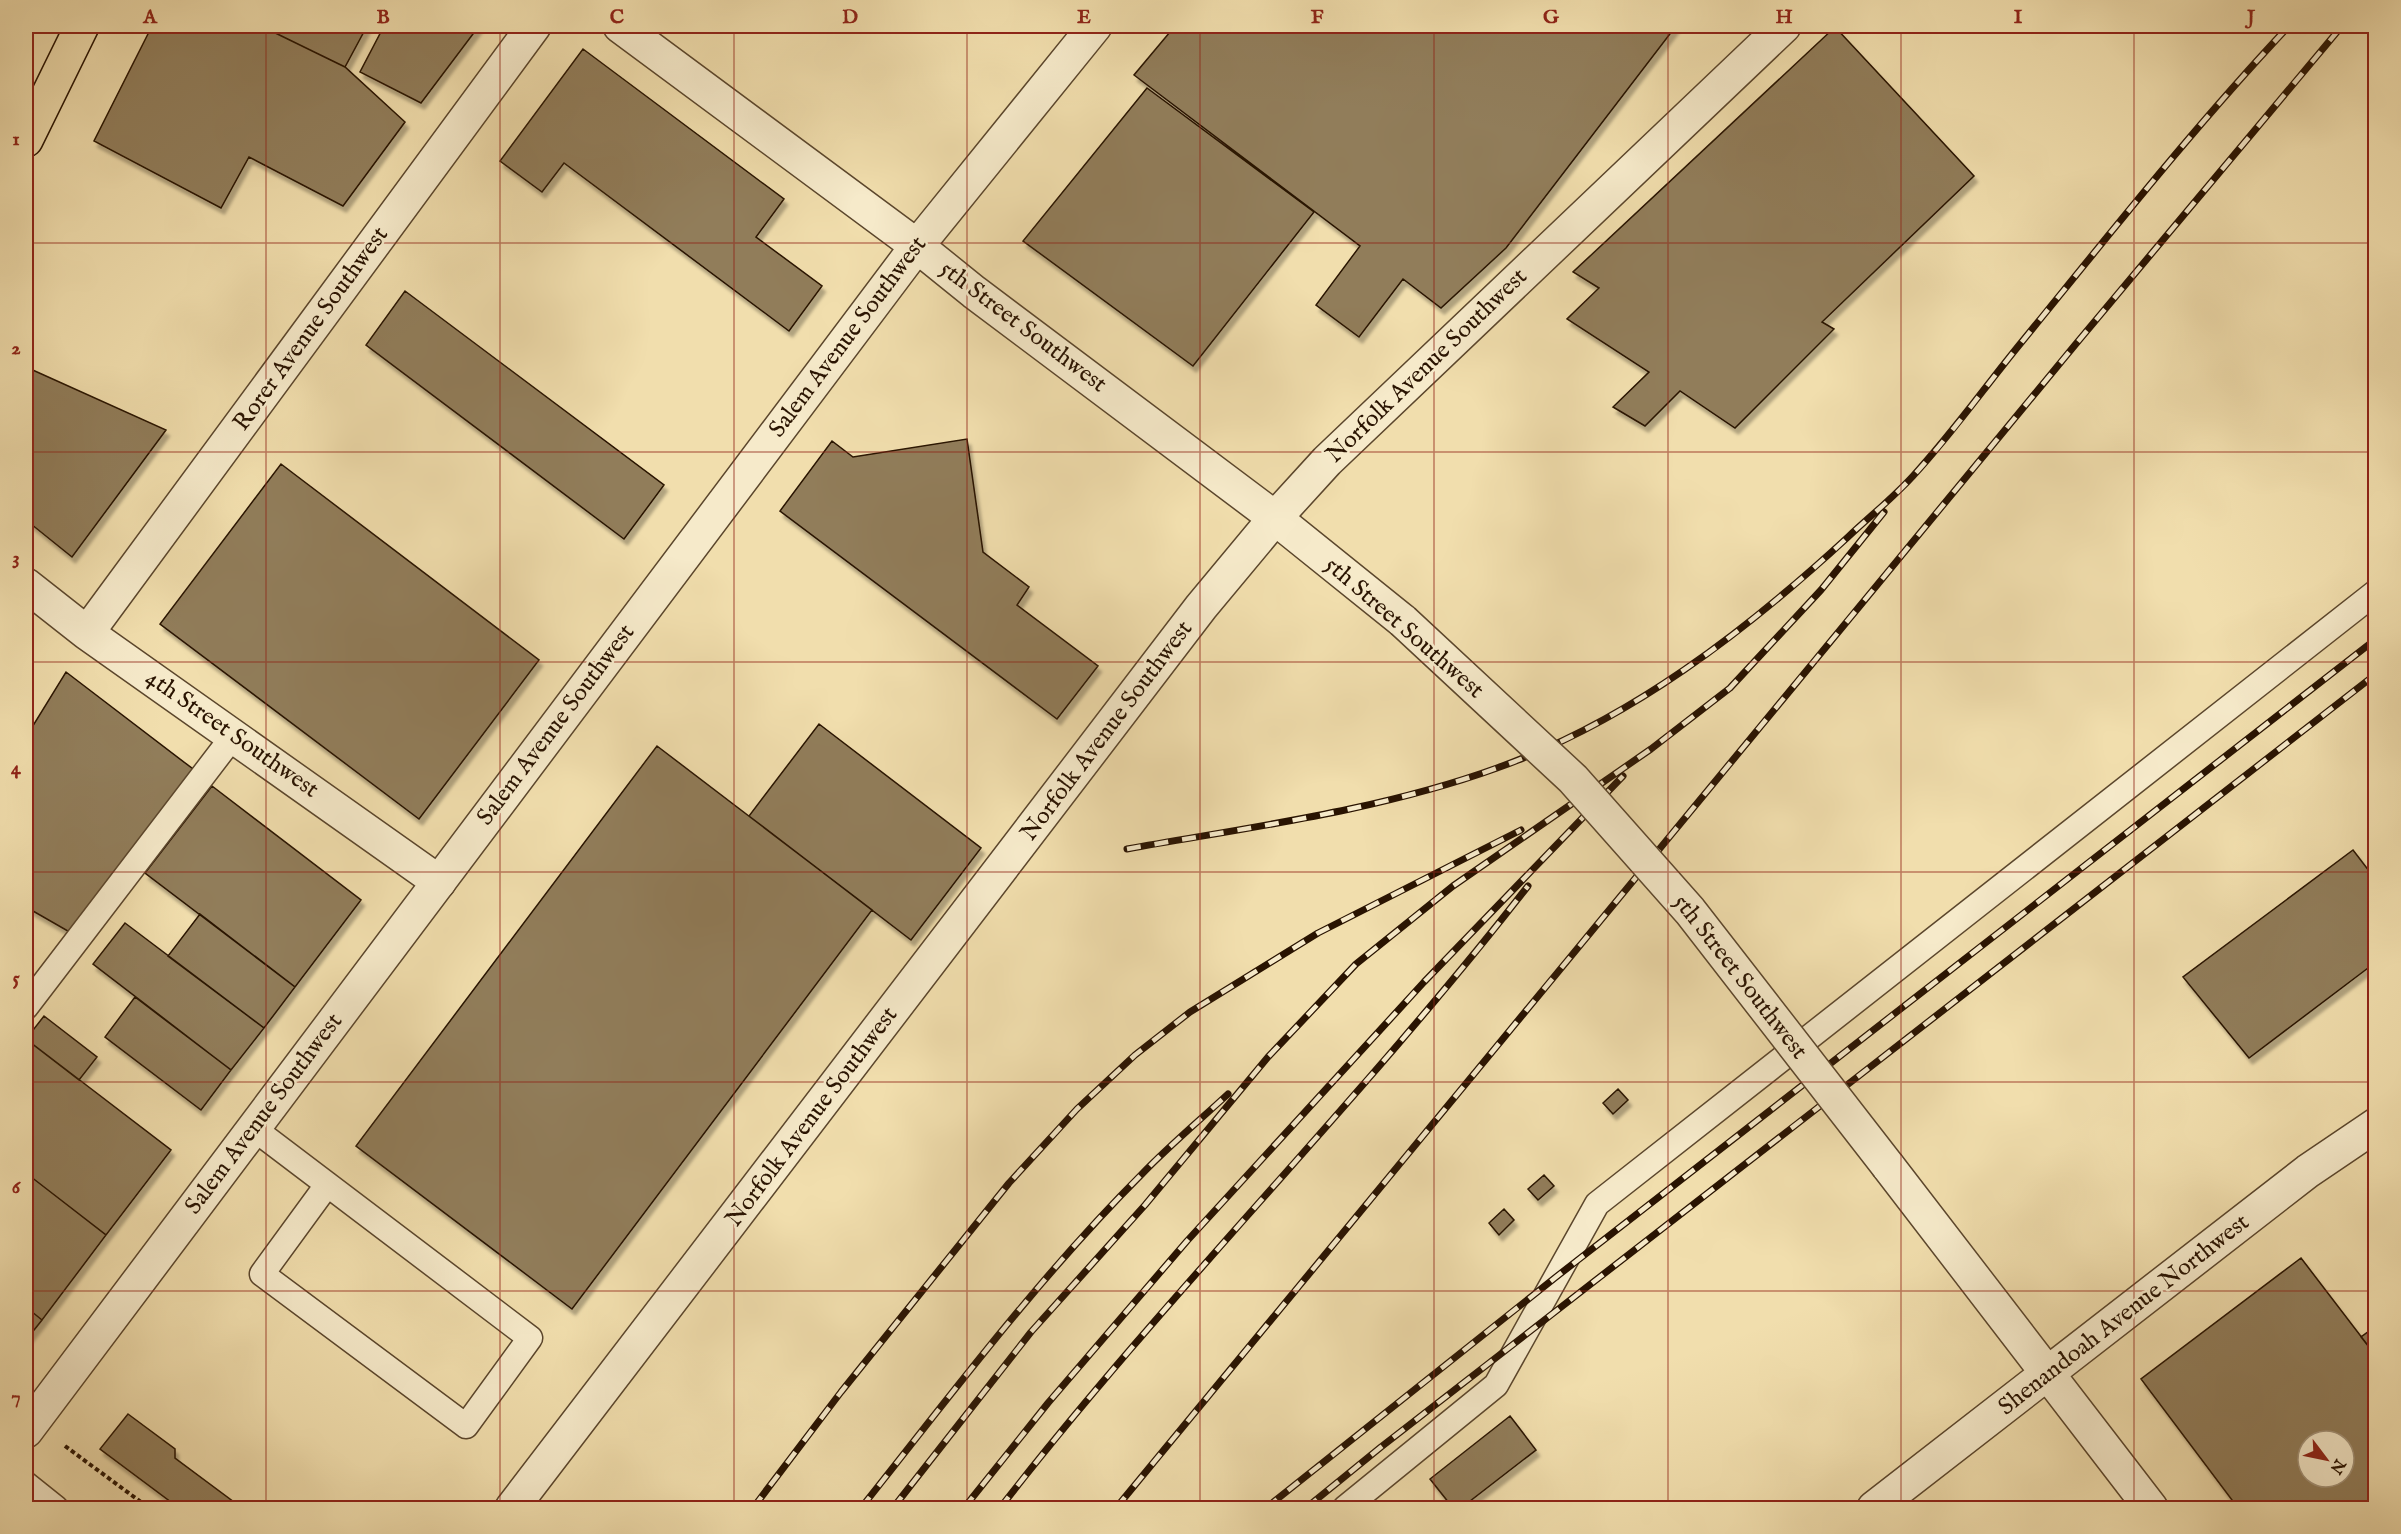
<svg xmlns="http://www.w3.org/2000/svg" width="2401" height="1534" font-family="'IM FELL English',serif">
<style>
.building{fill:#917d5a;stroke:#291301;stroke-width:1.5;fill-rule:evenodd;filter:url(#shadow)}
.lines{fill:none;stroke-linecap:round;stroke-linejoin:round}
.service-casing{stroke:#5b462c;stroke-width:27}
.minor-casing{stroke:#5b462c;stroke-width:36}
.tertiary-casing{stroke:#5b462c;stroke-width:36}
.primary-casing{stroke:#291301;stroke-width:36}
.path{stroke:#291301;stroke-width:4;stroke-dasharray:4.5 3;stroke-linecap:butt}
.service{stroke:#f6eaca;stroke-width:24}
.minor{stroke:#f6eaca;stroke-width:33}
.tertiary{stroke:#f6eaca;stroke-width:33}
.primary{stroke:#f1dead;stroke-width:33}
.rail-casing{stroke:#291301;stroke-width:7}
.rail{stroke:#f6eaca;stroke-width:4.5;stroke-dasharray:14;stroke-linecap:butt}
.tertiary-bridge-casing{stroke:#5b462c;stroke-width:36;stroke-linecap:butt}
.tertiary-bridge{stroke:#f6eaca;stroke-width:33}
.grid{fill:none;stroke:#8f2418;stroke-width:1.5;stroke-opacity:0.55}
.labels{text-anchor:middle;dominant-baseline:central;stroke-width:5;stroke-linejoin:round;paint-order:stroke}
.street-label{font-size:24px;fill:#291301;stroke:#f6eaca}
.neatline{fill:none;stroke:#8f2418;stroke-width:2}
.grid-label{font-size:20px;text-anchor:middle;font-weight:bold;fill:#8f2418}
</style>
<defs>
<filter id="shadow"><feDropShadow dx="3.5" dy="6" stdDeviation="1.5" flood-color="#0004"/></filter>
</defs>
<rect width="100%" height="100%" fill="#f1dead"/>
<filter id="stains"><feTurbulence type="fractalNoise" baseFrequency=".00333" numOctaves="4"/><feColorMatrix values="0 0 0 0 .2 0 0 0 0 .09 0 0 0 0 .02 0 0 0 .5 -.17"/></filter>
<radialGradient id="worn" r=".72"><stop offset=".6" stop-color="#630" stop-opacity="0"/><stop offset="1" stop-color="#630" stop-opacity=".3"/></radialGradient>
<!-- building -->
<path class="building" d="M152,26H261L345,67L405,122L343,206L249,157L221,208L94,141Z
M261,26H367L345,67Z
M384,26H479L421,103L360,72Z
M1175,26H1676L1506,248L1441,308L1403,279L1359,337L1316,305L1360,246L1134,75Z
M1835,27L1974,176L1822,322L1834,329L1735,428L1680,391L1645,426L1613,407L1649,372L1567,319L1599,288L1573,272Z
M583,49L784,199L756,237L822,286L789,331L564,163L542,192L500,161Z
M1147,88L1314,212L1193,366L1023,241Z
M405,291L664,485L624,539L366,345Z
M26,367L166,430L72,557L26,520Z
M967,439L983,552L1029,587L1017,605L1098,666L1057,719L780,511L832,441L853,457Z
M281,464L539,660L419,819L160,624Z
M66,672L193,769L73,934L26,907V737Z
M819,724L981,848L911,940L749,816Z
M657,746L872,910L572,1309L356,1146Z
M212,786L361,900L295,987L145,873Z
M2353,850L2376,880V962L2249,1058L2183,977Z
M200,914L295,987L264,1028L168,956Z
M125,923L264,1028L231,1070L93,964Z
M135,997L231,1070L201,1110L105,1037Z
M44,1016L97,1057L79,1080L26,1039Z
M26,1039L171,1150L106,1235L26,1173Z
M1618,1089L1628,1100L1613,1114L1603,1103Z
M26,1173L106,1235L42,1320L26,1307Z
M1544,1175L1554,1186L1538,1200L1528,1189Z
M1504,1209L1514,1220L1499,1235L1489,1223Z
M2301,1258L2376,1356V1508H2238L2141,1379ZM2308,1441H2344V1477H2308Z
M26,1307L42,1320L26,1340Z
M2376,1326V1356L2361,1337Z
M128,1414L175,1449V1458L242,1508H179L100,1449Z
M1510,1416L1536,1450L1461,1508H1453L1430,1479Z"/>
<g class="lines">
<defs>
<path id="service" d="M26,1007L234,735
M253,1128L530,1338L466,1426L262,1274L327,1185
M26,1484L56,1508
M1345,1508L1496,1385L1597,1204L2376,592"/>
<path id="minor" d="M26,585L87,633L439,882
M87,633L534,26
M512,1508L1201,607L1275,518L1327,461L1784,26"/>
<path id="tertiary" d="M620,26L917,246L974,292L1275,518L1403,621
M1888,1166L2151,1508
M26,1431L917,246L1095,26
M1874,1508L2308,1171L2376,1125"/>
<path id="primary" d="M26,140L82,26"/>
</defs>
<!-- service casing -->
<use href="#service" class="service-casing"/>
<!-- minor casing -->
<use href="#minor" class="minor-casing"/>
<!-- tertiary casing -->
<use href="#tertiary" class="tertiary-casing"/>
<!-- primary casing -->
<use href="#primary" class="primary-casing"/>
<!-- path -->
<path class="path" d="M65,1446L149,1508"/>
<!-- service -->
<use href="#service" class="service"/>
<!-- minor -->
<use href="#minor" class="minor"/>
<!-- tertiary -->
<use href="#tertiary" class="tertiary"/>
<!-- primary -->
<use href="#primary" class="primary"/>
<defs>
<path id="rail" d="M1127,849C1250,827 1378,811 1497,768C1629,721 1746,631 1848,537C1869,517 1893,498 1913,476C1950,436 1982,391 2016,349C2105,240 2193,128 2289,26
M753,1508L841,1392L1009,1183L1077,1109L1135,1055L1190,1012L1318,933L1521,830
M861,1508C951,1395 1039,1277 1142,1174C1169,1146 1200,1120 1228,1094
M893,1508L1031,1332L1145,1205L1268,1057L1356,964L1453,886L1651,749L1730,688L1821,590L1884,512
M964,1508L1048,1403L1187,1241L1424,982L1623,776
M1000,1508C1167,1293 1361,1101 1528,886
M1116,1508L2075,345L2342,26
M1266,1508L1556,1277L2376,639
M1306,1508L1381,1447L2376,674"/>
</defs>
<!-- rail casing -->
<use href="#rail" class="rail-casing"/>
<!-- rail -->
<use href="#rail" class="rail"/>
<defs>
<path id="tertiary-bridge" d="M1403,621L1573,779L1690,911L1888,1166"/>
</defs>
<!-- tertiary-bridge casing -->
<use href="#tertiary-bridge" class="tertiary-bridge-casing"/>
<!-- tertiary-bridge -->
<use href="#tertiary-bridge" class="tertiary-bridge"/>
</g>
<!-- grid -->
<path class="grid" d="M266,26V1508M500,26V1508M734,26V1508M967,26V1508M1200,26V1508M1434,26V1508M1668,26V1508M1901,26V1508M2134,26V1508M26,243H2376M26,452H2376M26,662H2376M26,872H2376M26,1082H2376M26,1291H2376"/>
<g class="labels">
<!-- street labels -->
<g class="street-label">
<text transform="translate(1023 327) rotate(37)">5th Street Southwest</text>
<text transform="translate(311 329) rotate(-54)">Rorer Avenue Southwest</text>
<text transform="translate(848 337) rotate(-53)">Salem Avenue Southwest</text>
<text transform="translate(1427 366) rotate(-44)">Norfolk Avenue Southwest</text>
<text transform="translate(1404 628) rotate(41)">5th Street Southwest</text>
<text transform="translate(556 725) rotate(-53)">Salem Avenue Southwest</text>
<text transform="translate(1107 731) rotate(-53)">Norfolk Avenue Southwest</text>
<text transform="translate(232 734) rotate(35)">4th Street Southwest</text>
<text transform="translate(1740 977) rotate(52)">5th Street Southwest</text>
<text transform="translate(264 1114) rotate(-53)">Salem Avenue Southwest</text>
<text transform="translate(812 1117) rotate(-53)">Norfolk Avenue Southwest</text>
<text transform="translate(2124 1315) rotate(-38)">Shenandoah Avenue Northwest</text>
</g>
</g>
<!-- margin -->
<rect width="2401" height="1534" fill="none" stroke="#f1dead" stroke-width="66"/>
<!-- north arrow -->
<g transform="translate(2326 1459) rotate(122)"><circle r="28" fill="#f6eaca" stroke="#a4947a" stroke-width="1.5"/>
<path d="M0-4.5L10 22L0 15L-10 22Z" fill="#8f2418"/>
<text y="-9" font-size="16" font-weight="bold" text-anchor="middle" fill="#291301">N</text>
</g>
<rect x="33" y="33" width="2335" height="1468" class="neatline"/>
<g class="grid-label">
<text x="150" y="23">A</text>
<text x="383" y="23">B</text>
<text x="617" y="23">C</text>
<text x="850" y="23">D</text>
<text x="1084" y="23">E</text>
<text x="1317" y="23">F</text>
<text x="1551" y="23">G</text>
<text x="1784" y="23">H</text>
<text x="2018" y="23">I</text>
<text x="2251" y="23">J</text>
<text x="16" y="145">1</text>
<text x="16" y="354">2</text>
<text x="16" y="564">3</text>
<text x="16" y="774">4</text>
<text x="16" y="984">5</text>
<text x="16" y="1193">6</text>
<text x="16" y="1403">7</text>
</g>
<rect width="100%" height="100%" filter="url(#stains)"/>
<rect width="100%" height="100%" fill="url(#worn)"/>
</svg>
